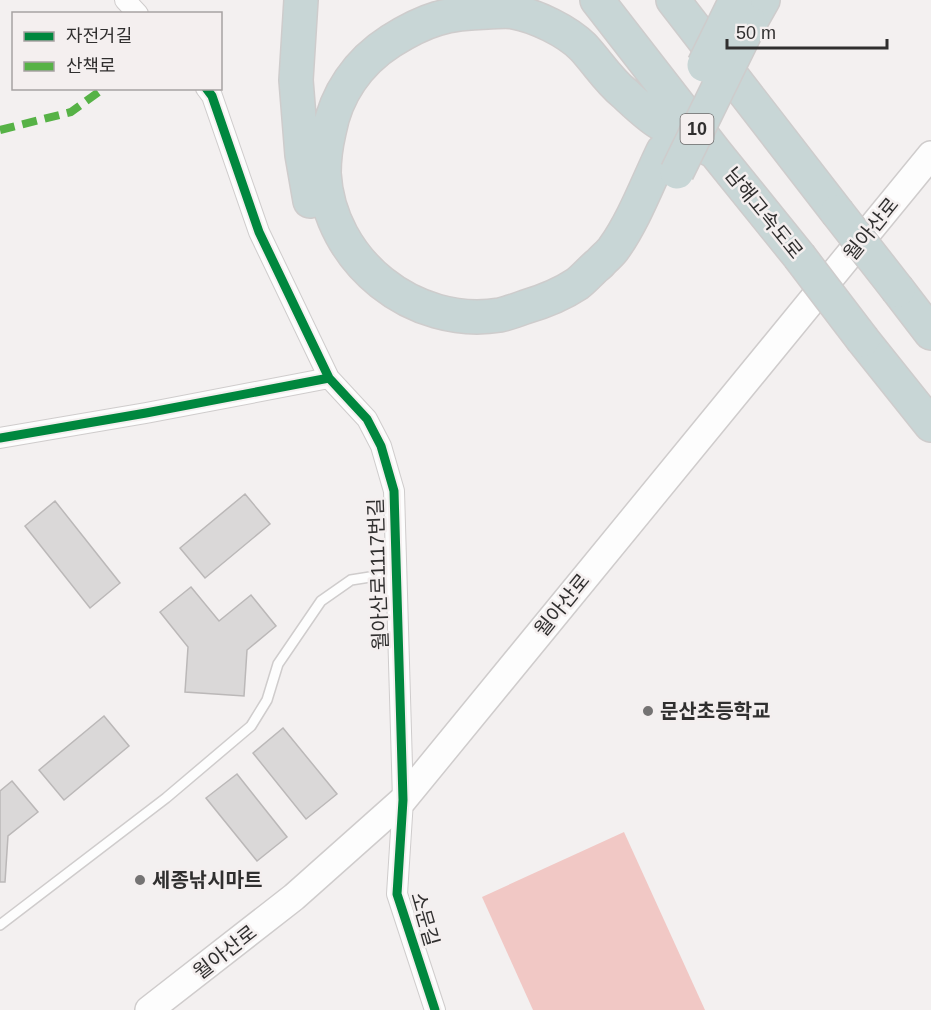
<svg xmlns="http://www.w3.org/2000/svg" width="931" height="1010" font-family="Helvetica,'Noto Sans KR',sans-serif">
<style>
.green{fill:#f1c8c5}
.building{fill:#dad8d8;stroke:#bbb8b8;stroke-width:1.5}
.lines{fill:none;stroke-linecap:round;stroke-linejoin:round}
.service-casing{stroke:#cfcccc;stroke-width:12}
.minor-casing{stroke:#cfcccc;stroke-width:22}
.secondary-casing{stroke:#cfcccc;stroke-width:30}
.motorway-casing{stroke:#cecccc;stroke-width:36}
.service{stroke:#fdfdfd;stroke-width:9}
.minor{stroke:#fdfdfd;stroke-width:20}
.secondary{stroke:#fdfdfd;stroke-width:27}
.motorway{stroke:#c8d6d6;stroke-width:33}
.motorway-bridge-casing{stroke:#cecccc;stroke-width:36;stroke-linecap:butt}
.motorway-bridge{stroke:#c8d6d6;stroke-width:33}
.quiet{stroke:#56b246;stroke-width:8;stroke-dasharray:15 8;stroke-linecap:butt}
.cycleway-casing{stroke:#f4efef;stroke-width:13}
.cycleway{stroke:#00873e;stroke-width:9}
.poi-dot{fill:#747373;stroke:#f4efef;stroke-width:2}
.labels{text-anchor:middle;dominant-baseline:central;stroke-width:5;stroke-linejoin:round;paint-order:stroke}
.shield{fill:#f4efef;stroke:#6b6969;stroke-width:1.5}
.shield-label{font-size:18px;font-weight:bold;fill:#302f2f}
.street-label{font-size:20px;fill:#302f2f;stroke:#f4efef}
.poi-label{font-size:20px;font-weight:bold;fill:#302f2f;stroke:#f4efef;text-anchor:start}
</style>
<rect width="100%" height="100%" fill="#f3f0f0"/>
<!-- green -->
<path class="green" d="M624,832L705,1010H533L482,897Z"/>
<!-- building -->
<path class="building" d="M245,494L270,524L205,578L180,548Z
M55,501L120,583L90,608L25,526Z
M191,587L219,621L251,595L276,626L247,650L244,696L185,692L188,647L160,612Z
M104,716L129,746L64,800L39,770Z
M283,728L337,794L306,819L253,753Z
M237,774L287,837L257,861L206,798Z
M12,781L38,812L8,836L5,882H0V791Z"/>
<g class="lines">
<defs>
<path id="service" d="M0,925L166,798L251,726L267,700L278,664L321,601L351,580L395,573"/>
<path id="minor" d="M125,0L138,14
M206,88L212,96L259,232L329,378L367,419L381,446L394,491L403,800L397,894L435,1010
M0,438L146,413L329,378"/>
<path id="secondary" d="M149,1010L294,897L403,800L931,155"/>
<path id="motorway" d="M301,0L296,80L302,155L310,201
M597,0L715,152L799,256
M673,0L837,212
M750,23L763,0
M663,151C648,182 634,220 614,248C611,253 604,258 600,263C592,269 585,278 577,284C562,294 542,302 525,307C517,310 509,313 500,315C414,329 329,262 324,173C324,160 326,145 329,132C336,94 358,62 391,41C426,19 447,13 488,12C496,12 506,10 514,12C536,16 567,31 583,47C597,62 608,80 624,93C635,103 647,115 660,123C677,134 697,142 715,152
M898,290L931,333
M863,340L931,425"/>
</defs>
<!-- service casing -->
<use href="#service" class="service-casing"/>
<!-- minor casing -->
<use href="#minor" class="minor-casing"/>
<!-- secondary casing -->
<use href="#secondary" class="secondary-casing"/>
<!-- motorway casing -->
<use href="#motorway" class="motorway-casing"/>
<!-- service -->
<use href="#service" class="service"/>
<!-- minor -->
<use href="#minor" class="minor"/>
<!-- secondary -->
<use href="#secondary" class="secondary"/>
<!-- motorway -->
<use href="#motorway" class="motorway"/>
<defs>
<path id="motorway-bridge" d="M704,65L735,2
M677,172L750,23
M837,212L898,290
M799,256L863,340"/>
</defs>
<!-- motorway-bridge casing -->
<use href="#motorway-bridge" class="motorway-bridge-casing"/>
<!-- motorway-bridge -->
<use href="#motorway-bridge" class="motorway-bridge"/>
<!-- quiet -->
<path class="quiet" d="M0,130L71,112L104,88"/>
<defs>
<path id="cycleway" d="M206,88L212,96L259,232L329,378L367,419L381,446L394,491L403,800L397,894L435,1010
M0,438L146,413L329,378"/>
</defs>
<!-- cycleway casing -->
<use href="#cycleway" class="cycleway-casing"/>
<!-- cycleway -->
<use href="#cycleway" class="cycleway"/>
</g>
<!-- markers -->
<g class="poi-dot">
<circle cx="648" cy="711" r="6"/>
<circle cx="140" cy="880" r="6"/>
</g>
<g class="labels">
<!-- shield labels -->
<rect class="shield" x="680.5" y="114" width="33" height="30" rx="4.5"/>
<g class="shield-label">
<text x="697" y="129">10</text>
</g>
<!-- street labels -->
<g class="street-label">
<text transform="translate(764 213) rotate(51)">남해고속도로</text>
<text transform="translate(871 229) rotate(-51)">월아산로</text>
<text transform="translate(378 574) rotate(-92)">월아산로1117번길</text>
<text transform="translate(562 605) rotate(-51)">월아산로</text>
<text transform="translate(425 919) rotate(74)">소문길</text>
<text transform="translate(225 952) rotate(-38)">월아산로</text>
</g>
<!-- poi labels -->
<g class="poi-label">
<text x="660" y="711">문산초등학교</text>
<text x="152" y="880">세종낚시마트</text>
</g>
</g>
<!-- legend -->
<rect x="12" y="12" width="210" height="78" fill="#f4efef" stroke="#a6a2a2" stroke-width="1.5"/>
<rect x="24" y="32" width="30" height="9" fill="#00873e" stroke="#a6a2a2" stroke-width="1.5"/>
<text x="66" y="42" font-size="18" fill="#302f2f">자전거길</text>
<rect x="24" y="62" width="30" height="9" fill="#56b246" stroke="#a6a2a2" stroke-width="1.5"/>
<text x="66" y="72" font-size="18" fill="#302f2f">산책로</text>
<!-- scale -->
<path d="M727 39v9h160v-9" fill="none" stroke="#302f2f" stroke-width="3"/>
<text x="736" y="39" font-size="18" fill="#302f2f" stroke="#f4efef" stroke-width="4.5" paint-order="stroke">50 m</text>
</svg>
